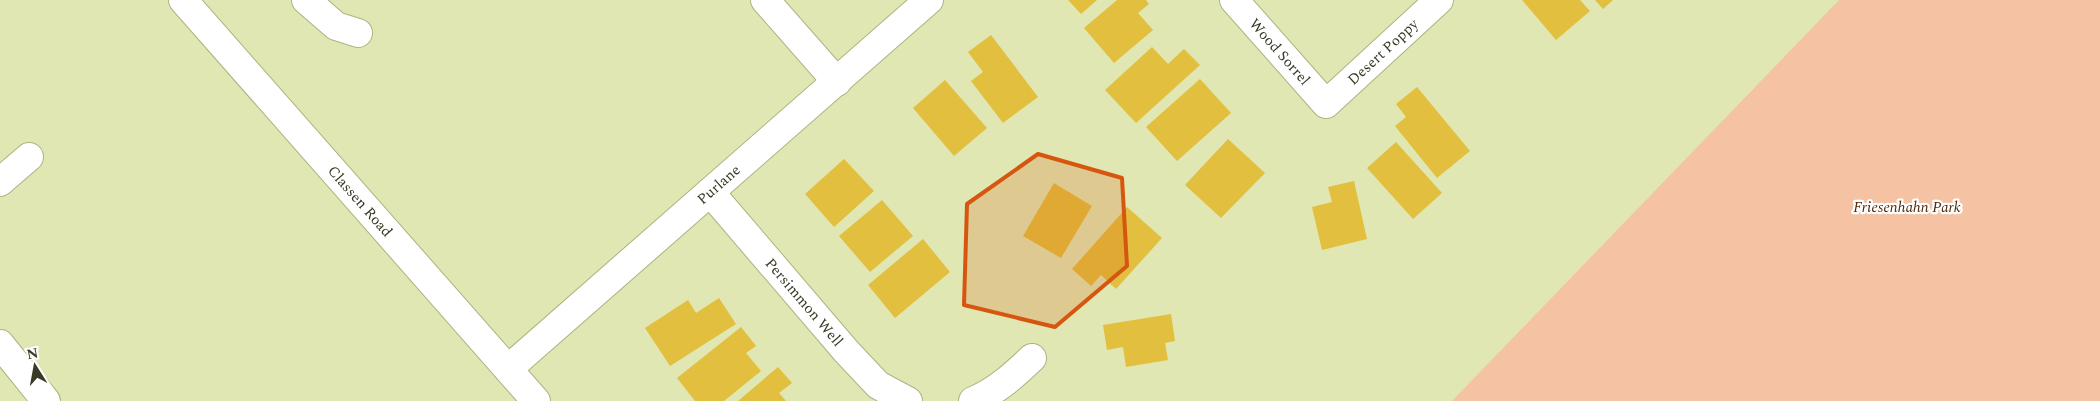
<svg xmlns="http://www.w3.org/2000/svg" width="2100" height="401" font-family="Spectral,serif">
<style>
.green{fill:#f5c3a4}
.building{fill:#e2bf3e}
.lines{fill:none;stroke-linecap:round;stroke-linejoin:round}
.minor-casing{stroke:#adb380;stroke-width:30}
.tertiary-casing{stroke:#adb380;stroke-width:30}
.minor{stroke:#fff;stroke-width:28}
.tertiary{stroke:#fff;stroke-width:28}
.marked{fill:#d6560f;fill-opacity:0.2;stroke:#d6560f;stroke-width:4;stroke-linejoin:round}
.labels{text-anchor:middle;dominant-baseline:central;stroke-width:4.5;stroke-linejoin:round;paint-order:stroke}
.street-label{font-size:15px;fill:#383a26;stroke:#fff}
.park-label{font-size:15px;font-style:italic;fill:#4f280c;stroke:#fff}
</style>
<rect width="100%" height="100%" fill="#e0e7b2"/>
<!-- green -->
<path class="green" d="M1839,0H2100V401H1452Z"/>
<!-- building -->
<path class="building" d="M1068,0H1097L1081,14Z
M1117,0H1146L1149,4L1138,13L1153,30L1114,63L1084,28Z
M1522,0H1580L1590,11L1556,40Z
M1595,0H1613L1603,9Z
M991,35L1038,97L1003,123L971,81L983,72L968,52Z
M1152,47L1168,64L1184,49L1200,65L1136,123L1105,90Z
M1200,79L1231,113L1177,161L1146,127Z
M945,80L987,128L954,156L913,108Z
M1417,87L1470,151L1437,178L1395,126L1406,117L1396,104Z
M1228,139L1265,173L1221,218L1185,185Z
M1396,142L1442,193L1413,219L1367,168Z
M844,159L874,191L834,227L805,194Z
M1354,181L1367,239L1322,250L1312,207L1332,202L1328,187Z
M1054,183L1092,206L1061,258L1023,236Z
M882,200L913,236L870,272L839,236Z
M1127,207L1162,238L1116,289L1101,275L1091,286L1072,269Z
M923,239L950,272L895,318L868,285Z
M719,298L736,324L670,366L645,328L688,300L696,313Z
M1171,314L1175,341L1165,343L1168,360L1126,367L1123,347L1107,350L1103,325Z
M741,327L756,346L746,353L761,371L724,401H695L677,378Z
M778,367L792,383L779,393L786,401H738Z"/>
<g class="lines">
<defs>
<g id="minor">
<path d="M306,0L336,26L358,33"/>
<path d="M765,0L837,82"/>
<path id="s1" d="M1234,0L1326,104L1439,0"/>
<path d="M0,182L29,157"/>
<path id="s2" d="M710,192L846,351L878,385L908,401"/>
<path d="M0,344L46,401"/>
<path id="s3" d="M508,369L929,0"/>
<path d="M973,401C997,391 1014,375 1032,358"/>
</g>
<g id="tertiary">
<path id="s4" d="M183,0L536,401"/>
</g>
</defs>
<!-- minor casing -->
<use href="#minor" class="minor-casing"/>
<!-- tertiary casing -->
<use href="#tertiary" class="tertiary-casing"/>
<!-- minor -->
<use href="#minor" class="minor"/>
<!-- tertiary -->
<use href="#tertiary" class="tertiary"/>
</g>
<!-- marked area -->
<path class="marked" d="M1038,154L1122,178L1127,266L1055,327L964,305L967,204Z"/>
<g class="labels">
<!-- street labels -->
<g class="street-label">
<text stroke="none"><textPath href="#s1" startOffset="69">Wood Sorrel</textPath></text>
<text stroke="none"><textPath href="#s1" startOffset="216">Desert Poppy</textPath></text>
<text stroke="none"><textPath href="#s3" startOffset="280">Purlane</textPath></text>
<text stroke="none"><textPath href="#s4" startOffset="268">Classen Road</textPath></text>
<text stroke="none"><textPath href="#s2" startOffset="145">Persimmon Well</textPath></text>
</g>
<!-- park labels -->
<g class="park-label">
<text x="1907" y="207">Friesenhahn Park</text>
</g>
</g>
<!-- north arrow -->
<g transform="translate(35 366) rotate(349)" stroke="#ffffff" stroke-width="4" paint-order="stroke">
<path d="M0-4L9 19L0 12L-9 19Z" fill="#383a26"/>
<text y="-8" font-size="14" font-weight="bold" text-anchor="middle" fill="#383a26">N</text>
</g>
</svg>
